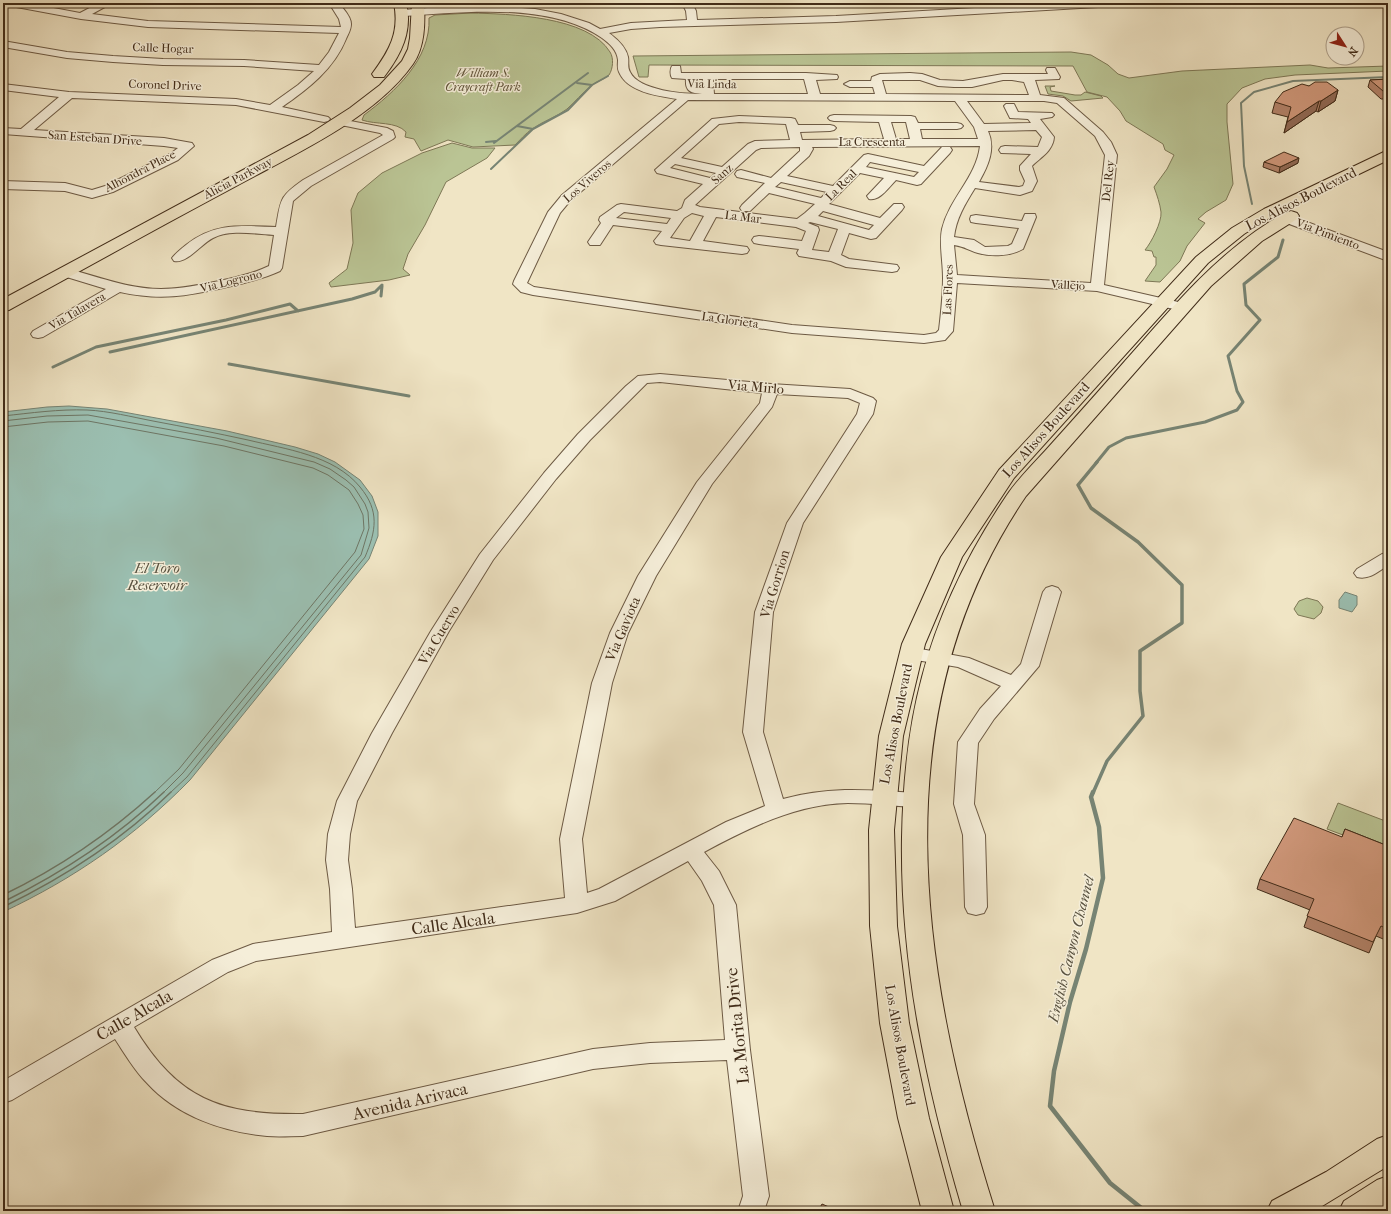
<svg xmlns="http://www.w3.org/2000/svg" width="1391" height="1214" font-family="'IM FELL French Canon',serif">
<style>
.green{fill:#bac494;stroke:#7e7856}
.water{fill:#9bbfb1;stroke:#778474}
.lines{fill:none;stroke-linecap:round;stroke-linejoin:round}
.shore-far1{stroke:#6e7665;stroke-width:1}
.shore{stroke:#6e7665;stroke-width:1.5}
.stream-far3{stroke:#778474;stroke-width:2}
.stream-far2{stroke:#778474;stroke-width:3}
.stream-far1{stroke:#778474;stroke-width:3.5}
.stream{stroke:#778474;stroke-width:4.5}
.minor-casing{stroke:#6d5a44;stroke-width:2}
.major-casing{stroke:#412c19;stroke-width:2}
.minor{fill:#f5eed9;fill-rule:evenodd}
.major{fill:#f0e5c5;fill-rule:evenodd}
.wall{fill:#b4846b;stroke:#412c19}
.shaded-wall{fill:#926b57;stroke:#412c19}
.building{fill:#d1997c;stroke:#412c19}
.labels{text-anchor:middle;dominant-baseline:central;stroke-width:3;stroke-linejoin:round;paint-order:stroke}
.far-street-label{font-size:12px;fill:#412c19;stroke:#f5eed9}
.far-park-label{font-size:12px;font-style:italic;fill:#5f5238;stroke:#f5eed9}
.street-label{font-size:14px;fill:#412c19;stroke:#f5eed9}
.water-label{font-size:15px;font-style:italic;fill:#58513f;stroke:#f5eed9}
.near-street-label{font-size:17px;fill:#412c19;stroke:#f5eed9}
</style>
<rect width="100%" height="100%" fill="#f0e5c5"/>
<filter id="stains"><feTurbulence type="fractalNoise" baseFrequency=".005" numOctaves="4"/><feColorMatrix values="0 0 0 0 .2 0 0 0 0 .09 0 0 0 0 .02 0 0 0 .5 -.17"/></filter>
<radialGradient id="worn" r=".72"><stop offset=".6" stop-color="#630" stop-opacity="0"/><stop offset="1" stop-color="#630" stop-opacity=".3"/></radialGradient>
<!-- green -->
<path class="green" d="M471,13C509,14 588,16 610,52C614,58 613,69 609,75C604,80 596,81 591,86C582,93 575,102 567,109C557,117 543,121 532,129C526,133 520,140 515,145L473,147L448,140L421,151L414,139L405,137L406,132C396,121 376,125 362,120L364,115C395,92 431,59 429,18L435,15Z
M1071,52L1091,55L1108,65L1118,74L1129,78L1182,71L1310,65L1328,68L1388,66V71L1295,75L1265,79L1242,88L1227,104V122L1233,184L1226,200L1206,212L1198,219L1205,223L1187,246L1180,261L1160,282L1145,281L1156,265V257H1154L1152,251L1145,250C1151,243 1162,222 1161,212C1160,204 1157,195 1154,187L1167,169L1174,155L1165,150L1163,144L1126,121L1120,111L1107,97L1087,92L1073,66L649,65L648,77H639L633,56Z
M1045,86H1055L1050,87L1051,91L1075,95H1081L1085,92L1101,96L1103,98L1071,101L1063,96L1048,94Z
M452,143L472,148H495L487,158L446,182L425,225L408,254L403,269L410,275L389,280L331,287L329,283L347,269L353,243L351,210L358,193L382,173L422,153Z
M1307,598L1318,601L1323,607L1321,613L1314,619L1298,615L1294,609L1299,601Z
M1338,803L1388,822V852L1327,829Z"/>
<!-- water -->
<path class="water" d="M69,406L107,409L227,431L295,447L318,454L335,462L360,480L372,496L378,512V536L369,559L190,780C134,837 75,878 3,912V412L47,407Z
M1345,592L1357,596V605L1352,612L1339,608V600Z"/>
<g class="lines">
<!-- shore-far1 -->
<path class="shore-far1" d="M3,416C31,413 59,409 87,410C109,411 132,417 153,421C185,427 216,433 248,440C285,449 334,455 360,487C380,511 376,531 365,557L187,777L170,793
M3,421L47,416L88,415L216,438L314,462L330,469L346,480L354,487L365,504L368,512L369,528L361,555L183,773L163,793
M3,427L48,422L88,421L224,446L313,468L328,475L349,490L358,504L363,515L364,529L355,552L179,769L154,793"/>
<!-- shore -->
<path class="shore" d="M3,895C59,868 109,834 155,792
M3,902C62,873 116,838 164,792
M3,907C65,877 122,840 171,792"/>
<!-- stream-far3 -->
<path class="stream-far3" d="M592,85L608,76
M533,129L568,110L592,85L577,83
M486,142L496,141
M494,143L588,73
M491,169L533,129L517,126
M1252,204L1244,166L1241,103L1254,92L1293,81L1388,77"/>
<!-- stream-far2 -->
<path class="stream-far2" d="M381,296L382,286
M110,352L352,299L375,292L382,285
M229,364L409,396
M53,367L96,347L226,320L290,304L298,311
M1096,463L1109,447L1126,438L1205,422L1237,410L1243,402L1237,391L1228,356L1260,320L1246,305L1244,284L1278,257L1283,240"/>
<!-- stream-far1 -->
<path class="stream-far1" d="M1093,793L1107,761L1143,716L1140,691V651L1182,623V585L1138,542L1091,508L1078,485L1097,462"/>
<!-- stream -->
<path class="stream" d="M1093,792L1091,797L1099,827L1103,878L1086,949L1070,1002L1054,1071L1050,1106L1110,1183L1145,1211"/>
<defs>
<path id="minor" d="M6,3H27L80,13L99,3H112L92,14L148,21L341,27L339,19L329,3H339C343,9 351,16 351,24C351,30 348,34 346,39C334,69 308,89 282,107L328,117L330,119L328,121L324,122L236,105L72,98L34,130L164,138L192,143L194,146L178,160L113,192L92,198L65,191L3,189V181L65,183L92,190L105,186L170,154L178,148L164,146L3,134V128L21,129L59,97L3,90V84L69,92L236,99L270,105L298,85L314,71L244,66L163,65L113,62L67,58L3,47V41L67,52L113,56L163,59L244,60L319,65L329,52L339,33L148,27L81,19L11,6Z
M682,3H692L696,11L697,20L836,16L1063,3H1120L1115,6L836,22L660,27L631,29L609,33C617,39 626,47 628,57C629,62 627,67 630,72C639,91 684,94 702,94C690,93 685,91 686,79L672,78C670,75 670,69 672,66H680L681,73H806L837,75L838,77L837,79L816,80L820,94H875L873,87H850L844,84L850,81H871L872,77L880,74L910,73L922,74L940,80L963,81L1003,74H1048L1046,70L1047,68H1055L1060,77L1059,79L1035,80L1040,95L1064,98L1103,132L1111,142L1117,155L1104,285L1187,304L1189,307L1187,310L1182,311L1097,291L957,283L953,331L945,340L924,343L792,333L533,295L521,292L513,284L514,281L548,212L562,195L677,99C658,96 627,92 619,72C617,68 618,64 618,60C617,50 610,44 602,38C550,2 464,12 403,16L398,13L403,10L427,8L508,7L535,9L561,14L589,23L600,29L631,23L687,20L686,11ZM696,79H703L702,87L697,85ZM715,79H804L808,94H714L713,80ZM882,80H920L938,86L954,87H972L1003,80H1012L1024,82L1029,95L886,94ZM688,100L955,101L974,127L978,139H922L920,129H957L961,128L963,126L961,124L957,123H918L915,117L911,116L834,115L830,116L828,118L830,120L834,121L879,122L884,139L802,140L800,132L830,131L834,130L836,128L834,126L830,125H798L795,119L791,118L739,116L712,119L655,170L657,173L703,184L685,200L682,208L677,211L621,204L617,205L600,217L599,220L601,223L588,242L590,245H600L613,225L662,231L654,241L656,244L661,245L742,254L747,253L749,250L747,247L703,241L716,217L796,227L806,231L802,241L759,236L754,237L752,240L754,243L759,244L799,249L797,253L799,256L831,261L846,267L892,272L897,271L899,268L897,265L849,259L841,255L849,233L871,239L876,238L902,210L904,207L902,204H894L880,218L829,204L860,173L884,178L867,196L869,199C880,201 888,188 896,180L917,185L921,184L950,153L952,150L950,147H942L924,166L868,154L864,155L833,186L787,176L809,156L813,149L812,147L980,146C976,178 950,197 942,229C939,244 943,261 943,278C943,295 941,313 939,330L936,333L924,335L792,325L534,287L527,283L560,213L570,201ZM967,101H1044L1057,103L1095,136L1105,155L1091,283L957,275L954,245C966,247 968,250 978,253C992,257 1011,256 1023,249L1036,217L1035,214H1025L1022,221L976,215L971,216L970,219L971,222L976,223L1019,228L1012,244L1008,246L985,247L974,240L954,237C956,219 965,204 975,188L1020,195L1032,191L1037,181L1032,166C1041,157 1053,151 1054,137L1040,119L1052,117L1054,115L1052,113L1018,112L1014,104H1006L1004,106L1010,118L1028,119L1031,123L984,124ZM739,122L786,124L790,140L755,141L748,144L722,167L681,158L719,124ZM891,122H906L910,139H896ZM1036,130L1042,137L1038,147L1005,146L1001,147L999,150L1001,153L1031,154L1020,166V170L1025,181L1023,186L1019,187L979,182C988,166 996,149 988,131ZM800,147V151L771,178L741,170L737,171L735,174L737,177L765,183L742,205L740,208L742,211H750L769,193L815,204L805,213L797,219L700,207L695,205L756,150L761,148ZM870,162L919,172L914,177L866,167ZM675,164L716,173L710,178L670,168ZM781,182L827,192L821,198L775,187ZM823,211L874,225L869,230L818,216ZM624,212L671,218L667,224L616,218ZM692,213L704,216L690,241L670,238L684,218ZM810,222L838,229L829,252L812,250L819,230L818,227L808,223Z
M340,119L387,128L393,131L395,137L393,139L311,186L293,201L282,268L280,271C263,279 245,283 227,287C187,296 161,301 120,292L43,337L38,338L33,337L31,334L33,331L106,289L60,275L58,272L60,269L65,268C97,276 127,289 161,289C181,289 199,285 219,281C236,277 253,274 269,266L274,235C255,234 230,229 213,238C201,244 187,264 174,261L172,258C176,253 181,249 186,245C215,222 241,226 276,227C281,199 279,197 303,180L383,135L380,133L336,124L334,122L336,120Z
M1269,208L1388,252V261L1265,215L1263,212L1265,209Z
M660,374L771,384L850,389L873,398L876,401L873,414L803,523L773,612L763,732L783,799C830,786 869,790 916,793L923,795L926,800L923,805L916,807C894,806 871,803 848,803C796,804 749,828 704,852L719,871L736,905L750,1050L769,1196L764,1211H738L743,1196L727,1060L650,1063L593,1069L303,1136C291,1136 279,1137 267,1136C223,1132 177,1116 147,1083C134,1070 125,1054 115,1039L12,1100L3,1103V1081L212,960L253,944L332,932L330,889L326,860L328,834L337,801L372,733L431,631L480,554L544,473L578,434L626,386L638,376ZM660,382L762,393L760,403L697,482L638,576L610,633L592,683L560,839L565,898L355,928L352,889L348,860L350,834L357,801L392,733L449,631L493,560L556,479L590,440L647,383ZM777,394L848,398L860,403L857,414L787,523L755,612L743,732L765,806L726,822L599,889L587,893L582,839L612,683L628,633L656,576L712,484L772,407ZM688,861L702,881L714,905L725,1040L650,1043L593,1049L303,1114C221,1115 178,1100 134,1027L228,972L256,961L577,913L615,901Z
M1388,553V565C1378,572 1369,580 1357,577L1354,573L1357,569L1382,554Z
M1052,586L1058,588L1061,592L1039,666L994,719L978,743L974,804L985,835L987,907L984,913L976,915L968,913L965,907L963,835L954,804L958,742L980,709L1001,686L958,667L910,659L903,657L901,653L903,649L910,647L969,658L1011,675L1021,664L1043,592L1046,588Z"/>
<path id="major" d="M394,3H406C413,31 401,55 384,77H374L372,74C389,51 400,33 394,3Z
M412,3H424C425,23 425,47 413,64C373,121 286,158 227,191C154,230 82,270 9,310L3,311V299L308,135L350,108L380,85L402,61L408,49L410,38Z
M1388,150V160L1274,215L1244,234L1208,263L1014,478L962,557L925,644L903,736L894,830L897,926L909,1023L929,1118L954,1211H922L898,1118L880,1023L870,926L869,830L879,736L902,644L941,557L999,470L1196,257L1232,228L1264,209Z
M1291,211L1297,213L1299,216L1297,219L1262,241L1211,286L1026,496C878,713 921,976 995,1211H963C927,1089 900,965 902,837C903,783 908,729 922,677C939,612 970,550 1007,495C1018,479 1032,465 1045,451C1072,421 1099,391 1125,361C1166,315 1205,267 1256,231C1267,224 1278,215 1291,211Z
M1388,1135V1166L1314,1211H1267L1272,1201L1326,1172L1377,1139Z
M1388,1176V1207L1382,1211H1339L1344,1201L1377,1180Z"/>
</defs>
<!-- minor casing -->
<use href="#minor" class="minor-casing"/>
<!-- major casing -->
<use href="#major" class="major-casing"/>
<!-- minor -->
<use href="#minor" class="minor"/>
<!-- major -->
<use href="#major" class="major"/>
</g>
<!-- wall -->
<path class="wall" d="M1388,79V99H1381L1368,87L1370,80Z
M1309,86L1338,90L1335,101L1318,112L1316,111L1284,133L1288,117L1272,113L1275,102Z
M1264,162L1298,163L1279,173L1263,167Z
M1345,829L1388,846V941L1376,936L1369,953L1304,927L1310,910L1257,889L1260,879L1342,837Z"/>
<!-- shaded-wall -->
<path class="shaded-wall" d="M1338,90L1335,101L1318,112L1321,101Z
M1319,101L1316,111L1284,133L1287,122Z
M1299,158L1298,163L1279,173L1280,167Z"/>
<!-- building -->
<path class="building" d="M1388,79V91H1383L1370,80Z
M1315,82H1327L1338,90L1321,101H1319L1287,122L1291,107L1275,102L1283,92L1302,84L1309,86Z
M1284,152L1299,158L1280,167L1264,162Z
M1294,818L1342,837L1345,829L1388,846V929L1381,926L1373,942L1307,916L1314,899L1260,879Z
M822,1204L838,1211H818Z"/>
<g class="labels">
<!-- far-street labels -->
<g class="far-street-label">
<text transform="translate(163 48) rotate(2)">Calle Hogar</text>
<text transform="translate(712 84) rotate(1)">Via Linda</text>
<text transform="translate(165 85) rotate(2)">Coronel Drive</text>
<text transform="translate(95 138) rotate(4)">San Esteban Drive</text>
<text x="872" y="142">La Crescenta</text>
<text transform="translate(140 171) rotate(-27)">Alhondra Place</text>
<text transform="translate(722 174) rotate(-42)">Sanz</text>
<text transform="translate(238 178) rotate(-28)">Alicia Parkway</text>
<text transform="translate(587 181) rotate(-41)">Los Viveros</text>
<text transform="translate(1108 181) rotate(-84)">Del Rey</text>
<text transform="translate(841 185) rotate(-45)">La Real</text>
<text transform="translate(743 217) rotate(7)">La Mar</text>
<text transform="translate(1328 234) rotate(21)">Via Pimiento</text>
<text transform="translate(231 281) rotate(-14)">Via Logrono</text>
<text transform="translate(1068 285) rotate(3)">Vallejo</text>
<text transform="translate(948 290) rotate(-88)">Las Flores</text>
<text transform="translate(77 311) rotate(-30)">Via Talavera</text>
<text transform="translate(730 320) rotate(8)">La Glorieta</text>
</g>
<!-- far-park labels -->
<g class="far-park-label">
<text x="483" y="73">William S.<tspan x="483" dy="14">Craycraft Park</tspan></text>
</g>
<!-- street labels -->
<g class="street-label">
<text transform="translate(1301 199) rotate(-27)">Los Alisos Boulevard</text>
<text transform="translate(756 387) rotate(5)">Via Mirlo</text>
<text transform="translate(1046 430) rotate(-48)">Los Alisos Boulevard</text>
<text transform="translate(775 584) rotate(-73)">Via Gorrion</text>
<text transform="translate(623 629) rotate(-67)">Via Gaviota</text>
<text transform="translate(439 635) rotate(-59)">Via Cuervo</text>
<text transform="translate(896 724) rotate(-79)">Los Alisos Boulevard</text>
<text transform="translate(900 1045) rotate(80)">Los Alisos Boulevard</text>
</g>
<!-- water labels -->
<g class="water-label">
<text x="157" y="568">El Toro<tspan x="157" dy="17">Reservoir</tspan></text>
<text transform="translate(1071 949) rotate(-76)">English Canyon Channel</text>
</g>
<!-- near-street labels -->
<g class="near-street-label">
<text transform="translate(453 923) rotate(-8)">Calle Alcala</text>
<text transform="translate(134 1015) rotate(-30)">Calle Alcala</text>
<text transform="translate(737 1026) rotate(-96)">La Morita Drive</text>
<text transform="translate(410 1101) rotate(-13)">Avenida Arivaca</text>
</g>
</g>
<!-- margin -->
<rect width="1391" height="1214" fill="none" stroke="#f0e5c5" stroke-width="16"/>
<rect x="4" y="4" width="1383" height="1206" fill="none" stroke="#412c19" stroke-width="2"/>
<rect x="8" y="8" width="1375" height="1198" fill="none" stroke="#412c19"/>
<!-- north arrow -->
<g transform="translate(1345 46) rotate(126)"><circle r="19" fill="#f5eed9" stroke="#ada08c"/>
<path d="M0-3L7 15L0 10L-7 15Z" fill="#8f2418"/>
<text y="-6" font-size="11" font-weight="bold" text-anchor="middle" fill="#412c19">N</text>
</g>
<rect width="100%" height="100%" filter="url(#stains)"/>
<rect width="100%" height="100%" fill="url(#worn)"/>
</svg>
